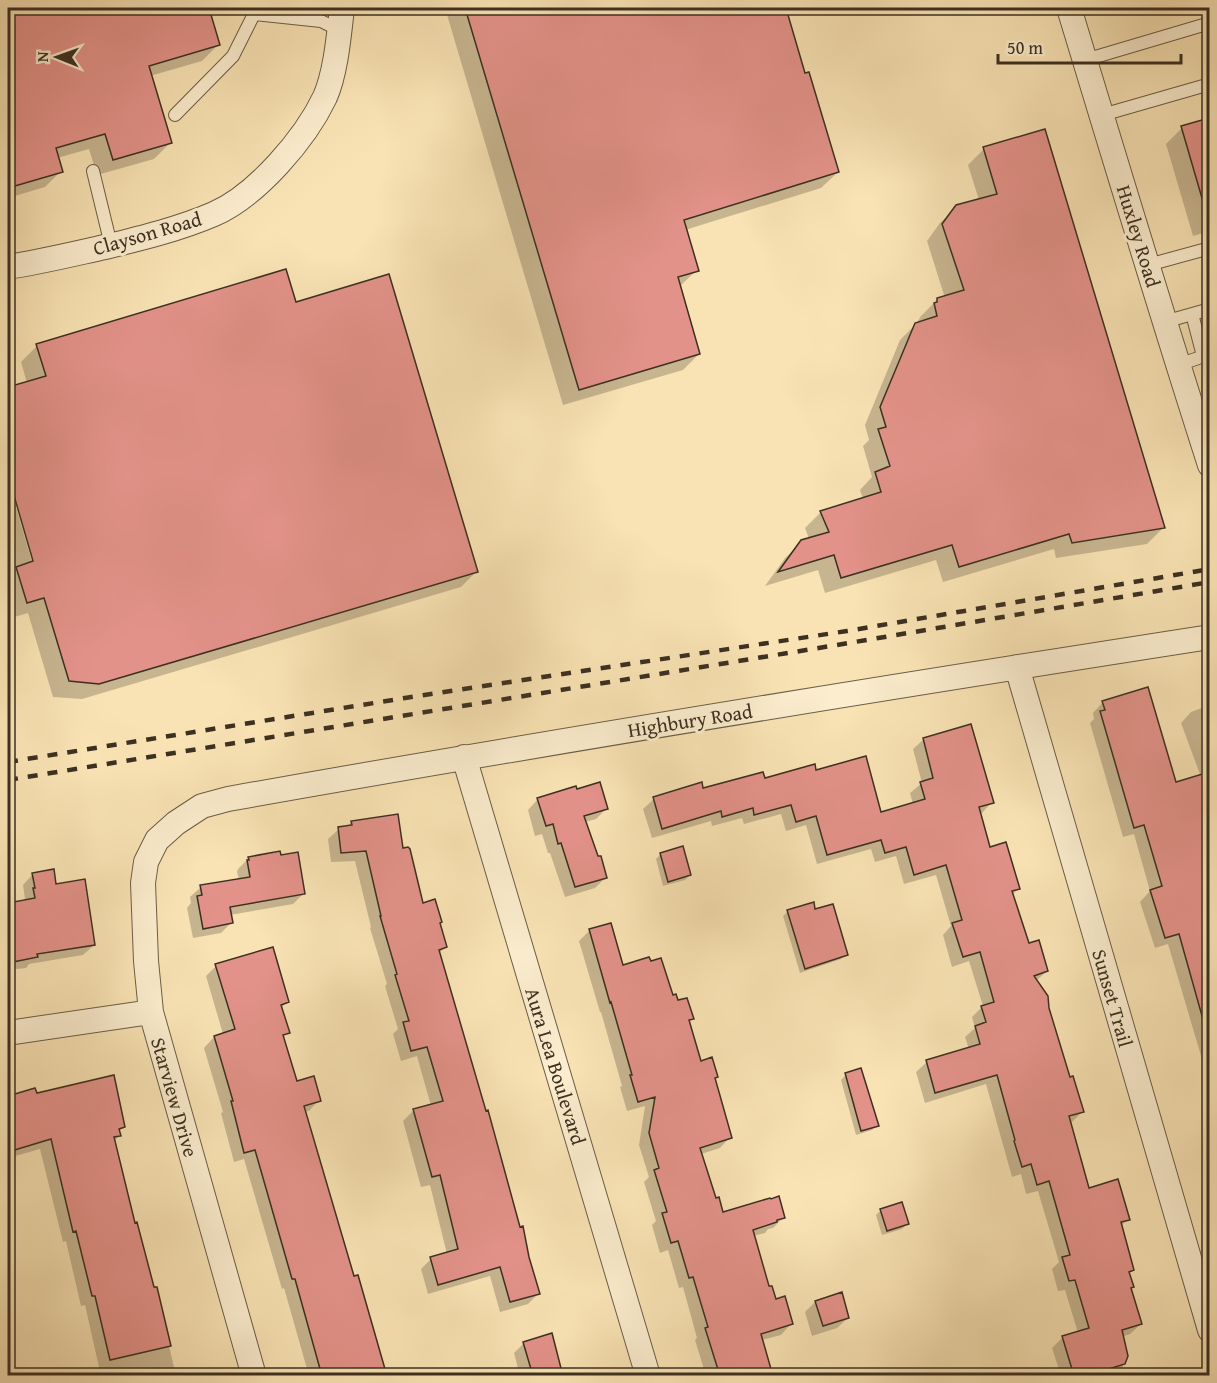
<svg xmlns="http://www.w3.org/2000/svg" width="1217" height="1383" font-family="'Gentium Book Plus',serif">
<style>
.shadow{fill:#0003}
.building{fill:#e39289;stroke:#3c3021;stroke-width:1.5}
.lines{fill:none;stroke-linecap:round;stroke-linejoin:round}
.lane-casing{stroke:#6b5d46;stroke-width:14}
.street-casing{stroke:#6b5d46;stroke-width:26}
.lane{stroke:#fbedce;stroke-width:12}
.street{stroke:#fbedce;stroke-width:24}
.rail{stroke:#3c3021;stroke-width:4.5;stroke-dasharray:10 10;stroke-linecap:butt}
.labels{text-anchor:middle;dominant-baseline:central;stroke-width:6;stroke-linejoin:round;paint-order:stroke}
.street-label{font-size:20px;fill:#3c3021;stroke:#fbedce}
</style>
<rect width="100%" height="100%" fill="#f9e3b4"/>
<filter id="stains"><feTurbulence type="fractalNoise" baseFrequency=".00333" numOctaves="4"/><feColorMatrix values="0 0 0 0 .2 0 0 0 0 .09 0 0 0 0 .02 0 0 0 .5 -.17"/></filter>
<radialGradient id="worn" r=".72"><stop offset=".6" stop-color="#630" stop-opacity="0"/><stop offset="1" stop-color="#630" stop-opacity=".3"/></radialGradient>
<!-- shadow -->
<path class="shadow" d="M8,8H207L218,45L202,61L150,76L170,143L154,159L97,175L89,149L57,158L61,171L45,187L8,198Z
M445,8H784L804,75L838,172L821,188L685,230L697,270L679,287L699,354L683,370L563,405Z
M1210,119V231L1193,236L1166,144L1182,128Z
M984,149L1163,528L1147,544L1056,558L1054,549L943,582L936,560L825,593L818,570L765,586L785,558L802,542L809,539L805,528L821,512L863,499L860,490L872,477L863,446L869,440L865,425L900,340L916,324L919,323L918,321L921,316L937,300L945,298L927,241L940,223L957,207L979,200L968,165Z
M295,304L477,571L461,587L82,699L53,697L28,613L11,618L8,607V577L15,569L8,543V480L34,569L37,568L8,469V389L27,383L21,362L37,346Z
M1103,702L1175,784L1197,818L1210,815V1092L1202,1068L1204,1066L1168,944L1155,948L1140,902L1150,891L1134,834L1123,837L1090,723L1094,719L1093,713Z
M1210,705V774L1201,777L1181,723L1191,712Z
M924,739L992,802L982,813L979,814L989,849L1018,889L1012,895L1028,945L1047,971L1036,981L1048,1008L1069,1079L1082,1112L1072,1122L1069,1123L1088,1190L1128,1219L1120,1227L1132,1269L1128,1274L1130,1288L1141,1324L1130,1334L1122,1337L1127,1356L1119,1376H1061L1052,1348L1063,1337L1078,1333L1065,1290L1058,1291L1052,1269L1059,1262L1038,1191L1026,1194L1021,1174L1012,1177L986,1084L925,1103L916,1072L927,1062L969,1049L965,1037L975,1028L972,1017L983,1006L969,961L952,967L943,935L951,926L936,875L904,884L896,856L875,862L871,849L817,864L806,825L786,831L781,814L744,824L742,818L712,826L711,821L652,838L643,809L654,799L815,772L880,814L913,804L910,793L922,783L913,749Z
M538,799L607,808L596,819L585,822L606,877L595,888L565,897L550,853H548L542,834L535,836L528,810Z
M352,822L402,850L422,905L438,923L445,947L439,953L538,1294L528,1304L500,1312L490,1276L428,1294L421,1269L431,1259L447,1254L430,1185L421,1187L403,1121L413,1111L431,1106L417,1056L401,1061L393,1034L398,1029L385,986L387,984L370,928L371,927L355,861L331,862L328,839L339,829L346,827Z
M661,854L690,875L685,880L663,886L656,859Z
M249,858L303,894L293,904L230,915L231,923L221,933L193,938L187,908L191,903L190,897L201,887L239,880L237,872L238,869Z
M33,874L94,945L83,955L29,964L26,968L8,970V904L24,901L25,899L23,885Z
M814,910L846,954L841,959L800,973L783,916L788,911Z
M589,931L622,967L672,997L692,1019L688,1023L700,1063L714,1079L730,1137L720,1148L701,1154L715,1200L722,1213L784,1217L773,1228L768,1229L765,1233L753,1236L768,1288L775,1301L791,1324L781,1335L762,1340L771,1376H706L695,1340L697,1338L683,1287L679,1288L668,1250L660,1253L652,1225L656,1221L644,1182L649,1177L639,1145L645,1106L627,1111L620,1087L622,1086L601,1012H600L579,941Z
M216,966L287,1002L281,1008L288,1032L282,1039L296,1083L319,1100L309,1111L304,1112L353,1278L385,1376H309L284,1288L282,1289L244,1159L234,1162L221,1113L223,1112L204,1048L214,1037L223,1034L206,976Z
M846,1075L877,1125L872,1130L856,1135L841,1080Z
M13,1092L14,1096L36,1095L124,1127L118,1132L119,1136L114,1141L134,1225L153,1289H156L176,1376H101L85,1305L81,1306L66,1241L63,1242L40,1149L8,1158V1094Z
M881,1210L907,1224L902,1229L882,1235L876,1215Z
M815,1302L848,1318L837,1328L812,1336L805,1312Z
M524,1343L562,1376H520L514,1353Z
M911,1367L913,1376H884Z"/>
<!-- building -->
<path class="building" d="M8,8H209L220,45L149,66L172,143L113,160L105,134L56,148L63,172L8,188Z
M465,8H786L805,73L809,72L839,172L684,220L699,271L678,277L700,354L579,390Z
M1209,118V205H1204L1181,126Z
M1045,129L1165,528L1072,543L1069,534L959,567L952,545L841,578L834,555L778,572L801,540L829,532L820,511L881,492L875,472L890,466L878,429L886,427L880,407L915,323L937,316L934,303L937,302V298L964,290L942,224L956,205L997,194L983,147Z
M286,269L296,302L389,274L478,572L99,684L69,681L44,598L27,603L16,567L33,561L8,475V387L46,376L36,344Z
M1148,687L1176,782L1209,772V1022L1204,1023L1179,934L1165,938L1150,890L1162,886L1144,825L1134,828L1100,711L1105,710L1102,701Z
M971,724L994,803L979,807L990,847L1006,842L1020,889L1012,891L1029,943L1039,940L1048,971L1034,976L1048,996L1049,1008L1070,1077L1073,1076L1084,1112L1069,1116L1089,1188L1118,1179L1130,1220L1121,1222L1134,1270L1129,1272L1134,1287L1131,1288L1142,1324L1122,1330L1128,1356L1125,1364L1086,1376H1074L1062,1336L1089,1328L1075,1280L1069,1281L1062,1257L1070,1255L1049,1181L1037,1185L1031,1164L1022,1167L1014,1141L1015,1140L997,1075L935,1093L926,1060L980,1044L975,1026L986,1022L981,1006L994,1002L980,952L963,957L952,923L962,920L946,865L914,875L906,847L885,853L881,840L827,855L816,816L796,822L791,805L754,815L753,808L722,817L721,811L662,829L653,797L702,782L703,788L763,772L765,778L815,764L816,770L866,756L881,812L925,799L920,782L933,778L923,738Z
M600,782L608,809L584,816L598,856H601L607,878L575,887L561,843L558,844L553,824L546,826L537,798L576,786L577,789Z
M398,814L403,848L408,847L410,849L423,903L435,899L442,922L440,923L447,947L439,950L486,1111L488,1110L520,1227L523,1226L529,1257L540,1294L510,1302L500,1267L438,1285L430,1257L458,1249L440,1175L432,1177L413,1109L443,1101L427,1047L411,1051L403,1022L409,1021L395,975L397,974L380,916H381L366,851L341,853L338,827L352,825L351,821Z
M683,846L691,875L668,882L660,853Z
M280,851L281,855L298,852L305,894L230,907L233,923L203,929L197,896L202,895L200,885L250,877L247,860H249L248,857Z
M54,869L56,884L85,879L95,945L37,954L38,957L8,963V903L35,898L33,888H35L32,873Z
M814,902L815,909L833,904L848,955L805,969L787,910Z
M611,923L623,965L649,957L651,961L661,958L673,995L676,994L678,1000L687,998L694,1019L689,1020L701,1061L712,1057L718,1077L715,1078L732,1138L700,1148L716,1198L719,1197L723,1212L770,1198L771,1199L779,1196L785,1218L777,1220V1222L753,1230L769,1286H772L776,1299L785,1296L793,1324L761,1334L773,1376H720L705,1328L708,1327L693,1277L689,1278L678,1241L671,1243L662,1213L667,1212L654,1170L659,1168L649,1133L655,1097L638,1102L630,1075H632L611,1002L610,1003L589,929Z
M273,947L289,1002L281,1005L290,1033L283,1035L297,1081L314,1076L321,1101L304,1106L354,1276L358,1275L387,1376H322L295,1279H292L255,1150L244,1153L231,1101H233L214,1036L235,1029L215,964Z
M861,1068L879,1126L861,1131L845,1073Z
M114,1075L125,1127L119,1129L121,1136L114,1137L135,1223L137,1222L154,1287H157L171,1346L110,1360L95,1296H92L76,1231L73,1232L51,1139L8,1152V1096L35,1088L37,1093Z
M902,1202L909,1224L887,1231L880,1209Z
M842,1292L849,1318L823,1326L815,1301Z
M552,1333L563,1376H533L523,1342Z"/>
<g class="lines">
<defs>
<path id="lane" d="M254,14L321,21L339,30
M1085,60L1210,23
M175,115L233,56L254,14V8
M1102,115L1210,84
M93,171L111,245
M1148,265L1210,248
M1192,314L1203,356
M1164,322L1210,309
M1178,365L1210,354"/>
<path id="street" d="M1069,8C1115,160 1161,313 1210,465
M8,267C40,262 73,254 105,247C142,238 179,229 214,214C257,195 305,139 325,97C336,72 339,34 342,8
M1017,667L1210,1330
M464,757L648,1376
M8,1033L151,1012
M254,1376L151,1012L146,961L143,883L146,862L157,840L176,823L202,806L228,799C554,741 882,688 1210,637"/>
</defs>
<!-- lane casing -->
<use href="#lane" class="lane-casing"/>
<!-- street casing -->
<use href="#street" class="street-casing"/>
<!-- lane -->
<use href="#lane" class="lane"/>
<!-- street -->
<use href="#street" class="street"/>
<!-- rail -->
<path class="rail" d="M8,762L405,698L847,631L1210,569
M8,780L837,645L1210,582"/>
</g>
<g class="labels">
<!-- street labels -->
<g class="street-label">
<text transform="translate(147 233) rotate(-16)">Clayson Road</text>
<text transform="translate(1139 236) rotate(73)">Huxley Road</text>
<text transform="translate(690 720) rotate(-9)">Highbury Road</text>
<text transform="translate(1113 998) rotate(74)">Sunset Trail</text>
<text transform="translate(556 1066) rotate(73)">Aura Lea Boulevard</text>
<text transform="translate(175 1097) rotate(74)">Starview Drive</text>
</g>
</g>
<!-- margin -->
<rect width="1217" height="1383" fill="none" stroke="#f9e3b4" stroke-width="30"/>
<rect x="9" y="9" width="1199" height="1365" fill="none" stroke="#3c3021" stroke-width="3"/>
<rect x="15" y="15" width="1187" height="1353" fill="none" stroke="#3c3021" stroke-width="1.5"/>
<!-- north arrow -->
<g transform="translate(57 57) rotate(271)" stroke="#fbedce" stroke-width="4.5" paint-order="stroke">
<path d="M0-4.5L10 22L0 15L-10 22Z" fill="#3c3021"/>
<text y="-9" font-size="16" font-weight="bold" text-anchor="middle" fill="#3c3021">N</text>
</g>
<!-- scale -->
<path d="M998 54v9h183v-9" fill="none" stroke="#3c3021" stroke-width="3"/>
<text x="1007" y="54" font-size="18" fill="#3c3021" stroke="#fbedce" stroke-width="4.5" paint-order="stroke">50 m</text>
<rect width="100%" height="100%" filter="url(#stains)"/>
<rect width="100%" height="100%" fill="url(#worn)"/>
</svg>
